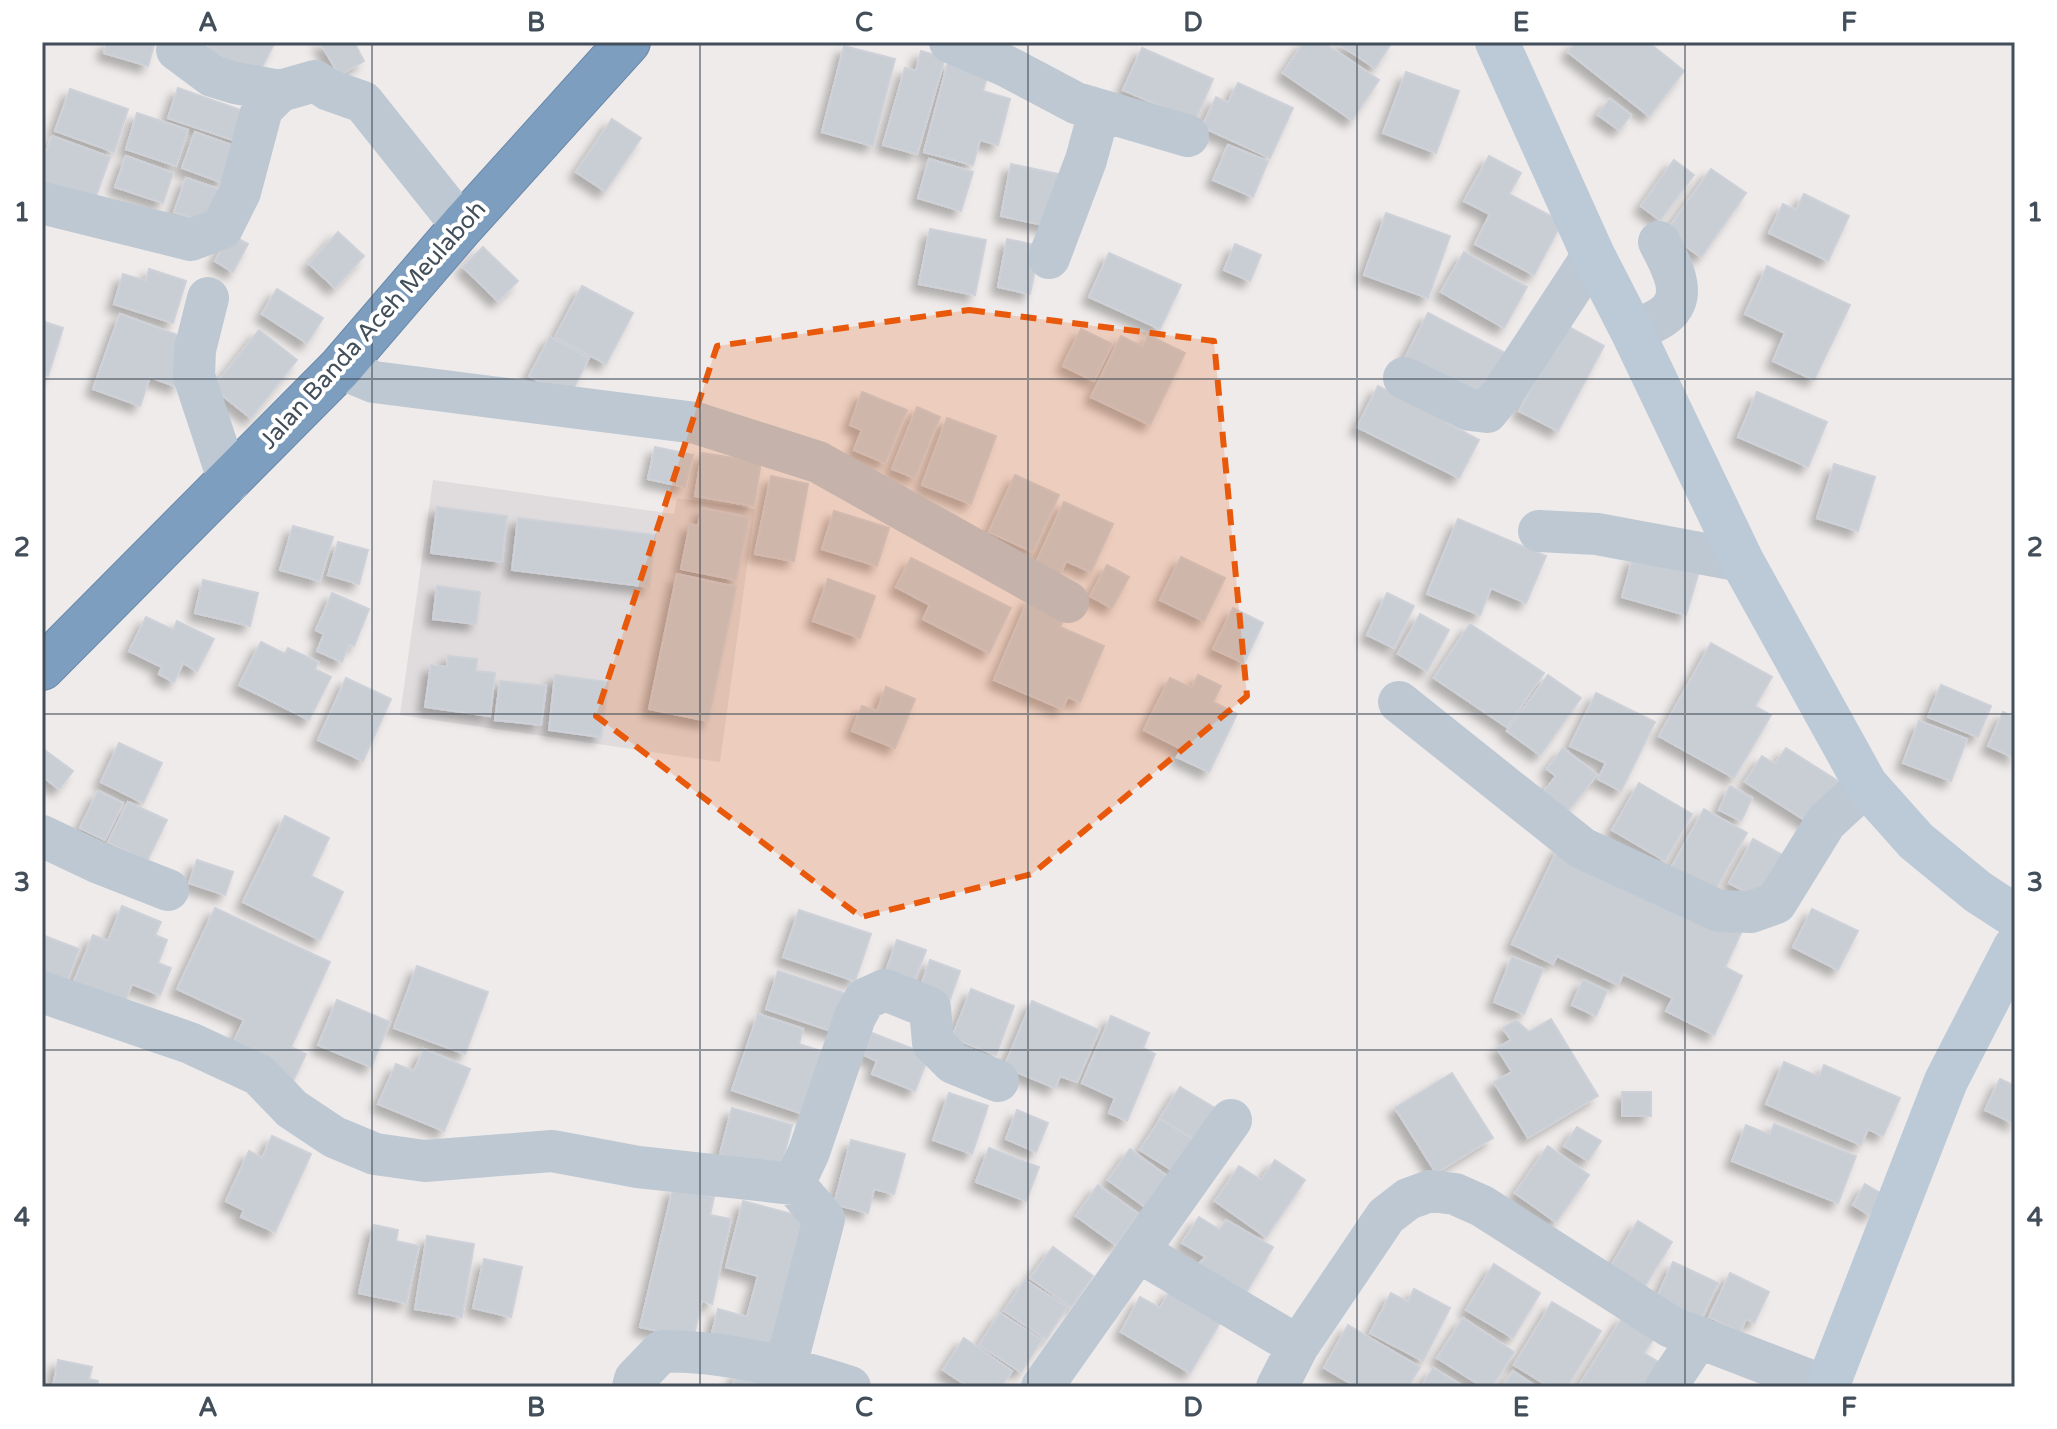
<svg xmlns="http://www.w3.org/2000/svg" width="2057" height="1429" font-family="'Varela Round',sans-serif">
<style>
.education{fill:#e0dcdd}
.building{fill:#c9cdd4;stroke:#ced1d8;stroke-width:2;filter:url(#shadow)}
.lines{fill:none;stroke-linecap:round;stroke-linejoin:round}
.highway-casing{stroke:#6989ab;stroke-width:46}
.street{stroke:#bdc8d2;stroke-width:42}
.secondary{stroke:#bcc9d7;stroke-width:44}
.highway{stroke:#7e9ebf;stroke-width:44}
.marked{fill:#e8590c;fill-opacity:0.2;stroke:#e8590c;stroke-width:6;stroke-dasharray:16 10;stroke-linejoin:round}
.grid{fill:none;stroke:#424f5a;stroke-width:2;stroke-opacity:0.55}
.labels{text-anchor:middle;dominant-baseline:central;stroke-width:8;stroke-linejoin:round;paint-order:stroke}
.street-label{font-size:24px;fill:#424f5a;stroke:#fff}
.neatline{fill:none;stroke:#424f5a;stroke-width:3}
.grid-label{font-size:26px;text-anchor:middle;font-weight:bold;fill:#424f5a}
</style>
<defs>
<filter id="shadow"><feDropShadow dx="-7" dy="7" stdDeviation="4" flood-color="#0004"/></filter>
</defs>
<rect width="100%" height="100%" fill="#efebeb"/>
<!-- education -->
<path class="education" d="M433,480L674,514L677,498L755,509L720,762L400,715Z"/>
<!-- building -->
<path class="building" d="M107,42H155L148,66L104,53Z
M211,42H275L255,81L204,55Z
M320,42H354L364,61L339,75Z
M1304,42H1323L1379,80L1352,120L1283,73Z
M1336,42H1392L1375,68Z
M1576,42H1648L1684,71L1649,116L1568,52Z
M844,46L895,59L873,146L822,132Z
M1142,48L1213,79L1195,121L1123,90Z
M921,51L945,58L917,154L883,145L905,68L916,71Z
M948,62L988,73L983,91L1010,99L998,145L980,140L973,165L924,152Z
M1406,72L1459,91L1436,153L1383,133Z
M1238,83L1293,108L1270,158L1202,127L1216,97L1228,103Z
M178,88L255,115L245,144L168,118Z
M70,89L128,109L114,152L55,131Z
M1610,99L1631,115L1619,130L1598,115Z
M137,113L188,130L176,166L126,149Z
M612,119L641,138L605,191L576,172Z
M195,132L237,147L223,183L182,168Z
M52,136L110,157L91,210L42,192V163Z
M1228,145L1268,161L1253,197L1213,180Z
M126,156L173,173L163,203L115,187Z
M1489,156L1521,173L1509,194L1562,222L1534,275L1475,244L1490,214L1464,201Z
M929,159L973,172L961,211L918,198Z
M1674,160L1694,175L1660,220L1641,206Z
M1011,164L1063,175L1053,227L1001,216Z
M1711,169L1746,193L1701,257L1666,232Z
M186,178L224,191L213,225L174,212Z
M1804,194L1849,216L1828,261L1769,233L1783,204L1796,210Z
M1386,213L1450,236L1428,298L1364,275Z
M930,229L986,240L975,295L919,284Z
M338,232L364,256L335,288L309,264Z
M230,234L248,244L233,272L215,261Z
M1007,239L1040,246L1030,294L998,287Z
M1235,244L1261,255L1250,281L1224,270Z
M483,247L518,281L498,301L463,267Z
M1464,252L1527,287L1504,328L1441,292Z
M1109,253L1181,285L1160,329L1089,297Z
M1767,266L1850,305L1814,380L1773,361L1785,333L1745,314Z
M149,269L186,281L173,323L114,304L123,274L146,281Z
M582,286L633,313L606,364L555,337Z
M277,289L323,318L307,343L262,314Z
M1428,313L1507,354L1484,399L1405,358Z
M120,314L194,341L177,387L150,377L140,406L93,389Z
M42,321L63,328L48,376L42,374Z
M1565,325L1604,346L1558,431L1519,411Z
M1081,329L1112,344L1094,381L1063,366Z
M259,330L297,360L251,418L213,388Z
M1148,335L1185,353L1150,425L1091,397L1121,336L1143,347Z
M550,337L589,358L569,397L529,376Z
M1378,386L1420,408L1449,413L1445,422L1479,440L1459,478L1357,427Z
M862,392L907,410L885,463L854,450L862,430L850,425Z
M1757,392L1827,422L1808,467L1738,437Z
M917,407L940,417L915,478L892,469Z
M947,418L996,436L971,504L922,485Z
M655,447L693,455L685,487L648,479Z
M702,453L761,462L754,506L695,496Z
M1834,464L1875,477L1858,531L1817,518Z
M1015,475L1059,495L1033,552L989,532Z
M771,476L808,484L794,561L755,554Z
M1064,502L1113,524L1091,572L1066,561L1059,577L1035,565Z
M437,507L507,516L502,562L431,553Z
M702,508L749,518L736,580L681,569L690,524L698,526Z
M834,511L889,528L877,566L822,549Z
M518,518L655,535L649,587L512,570Z
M1458,519L1546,556L1526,603L1491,588L1480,615L1427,594Z
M293,526L333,537L320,581L280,570Z
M338,542L368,550L359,584L328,575Z
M1181,557L1225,578L1204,621L1160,600Z
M1633,557L1698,575L1686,615L1622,597Z
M911,558L1011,608L989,653L923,619L930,605L896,587Z
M1107,565L1129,577L1112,608L1090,596Z
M677,574L736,587L708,721L649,709Z
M828,579L875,596L860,638L813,621Z
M203,580L258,593L250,626L195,613Z
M437,586L480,592L476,624L433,619Z
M332,593L369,609L354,646L349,644L342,662L317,651L324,634L316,630Z
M1387,593L1414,606L1394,648L1367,635Z
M1029,598L1066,614L1060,627L1104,646L1080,702L1068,697L1062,709L994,680Z
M1233,608L1263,623L1244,663L1213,649Z
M1420,614L1449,630L1427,671L1398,654Z
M146,617L173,630L177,621L214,639L197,671L183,663L174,682L159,674L162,667L129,651Z
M1470,624L1544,673L1507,727L1434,678Z
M261,642L285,654L288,648L318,662L315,669L331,677L309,720L239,685Z
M1711,643L1772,677L1755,706L1771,715L1734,778L1659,736Z
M448,656L477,659L476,671L495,673L490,716L425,707L431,665L447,667Z
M555,675L608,682L601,737L549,730Z
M1198,675L1221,686L1213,702L1237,714L1209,772L1177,757L1182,749L1144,730L1170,678L1192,688Z
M1548,675L1581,698L1540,755L1507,731Z
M346,678L391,699L363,761L318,740Z
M500,681L546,686L541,725L495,720Z
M1941,685L1991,706L1978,737L1928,717Z
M886,687L915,699L895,748L852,731L862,706L877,711Z
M1596,693L1655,722L1621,791L1598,779L1606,763L1570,746Z
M2003,712L2015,718V758L1988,746Z
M1919,721L1967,739L1951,781L1903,763Z
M119,743L162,763L143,803L101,782Z
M42,748L73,771L59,789L42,776Z
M1563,748L1597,775L1566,813L1542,794L1556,776L1547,769Z
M1786,748L1838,781L1811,824L1745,782L1762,756L1775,764Z
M1639,783L1692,814L1665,861L1612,830Z
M1730,786L1752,798L1741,821L1719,810Z
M98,791L123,803L105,840L80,828Z
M128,802L167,820L147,861L108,842Z
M1704,809L1747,833L1714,892L1671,868Z
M285,816L329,838L311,876L343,892L320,940L243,902Z
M1753,839L1786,857L1761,900L1729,883Z
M1560,845L1741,933L1725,967L1742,976L1714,1035L1666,1011L1673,998L1623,974L1618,985L1557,956L1553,964L1512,944Z
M197,860L233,872L225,895L189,883Z
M122,906L161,922L155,935L167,940L158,963L171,968L160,995L132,984L121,1011L70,991L93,935L108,941Z
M215,908L330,962L291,1047L306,1054L293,1081L229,1052L244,1020L177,989Z
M1812,909L1858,931L1838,970L1793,947Z
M799,910L871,934L855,981L783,957Z
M42,935L79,949L65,987L42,978Z
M897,940L926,950L913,984L885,974Z
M1512,957L1543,969L1524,1014L1494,1002Z
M930,960L960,971L948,1005L918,994Z
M417,966L488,992L465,1054L394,1028Z
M778,971L853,996L840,1034L766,1009Z
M1583,980L1607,991L1596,1016L1572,1005Z
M971,989L1014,1006L996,1055L952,1038Z
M337,1000L390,1022L371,1067L318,1045Z
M1032,1001L1099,1030L1077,1082L1060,1076L1055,1088L1004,1067Z
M758,1014L803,1029L799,1044L826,1053L806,1115L732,1090Z
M1111,1016L1149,1033L1143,1048L1155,1054L1127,1121L1109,1113L1115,1098L1082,1083Z
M1551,1019L1598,1096L1528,1138L1494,1082L1512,1072L1497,1048L1511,1040L1503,1028L1516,1020L1529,1032Z
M872,1033L929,1055L915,1091L872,1074L877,1061L864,1055Z
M424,1049L470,1069L444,1131L378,1104L396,1064L414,1071Z
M1784,1062L1819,1077L1824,1065L1900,1098L1883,1136L1868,1129L1861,1145L1766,1104Z
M1452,1073L1493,1138L1436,1173L1395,1108Z
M2000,1079L2015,1086V1124L1985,1110Z
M1180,1087L1215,1108L1196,1140L1160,1118Z
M1622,1092H1651V1116H1622Z
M949,1093L988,1106L972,1154L933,1140Z
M732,1108L792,1125L780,1171L720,1154Z
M1017,1110L1048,1123L1036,1152L1006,1139Z
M1160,1119L1195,1141L1175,1172L1140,1150Z
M1774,1124L1856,1156L1838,1203L1732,1161L1746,1125L1770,1135Z
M1577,1127L1601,1141L1588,1161L1564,1146Z
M272,1136L311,1154L275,1232L241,1217L244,1210L226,1201L249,1151L262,1158Z
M851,1140L905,1154L894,1194L874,1189L868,1213L834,1204Z
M1548,1146L1589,1175L1556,1222L1515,1193Z
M989,1148L1039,1167L1026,1201L976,1182Z
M1130,1149L1171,1179L1148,1209L1108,1180Z
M1275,1160L1305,1180L1266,1237L1215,1201L1239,1166L1261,1180Z
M1865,1184L1882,1194L1870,1215L1853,1205Z
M1098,1185L1138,1214L1116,1245L1076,1216Z
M673,1188L714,1197L710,1215L731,1219L712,1304L702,1301L693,1339L640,1327Z
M743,1201L807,1218L781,1356L711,1337L718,1309L747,1317L758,1276L726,1267Z
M1199,1217L1220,1230L1226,1220L1273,1247L1243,1298L1193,1269L1206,1257L1182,1243Z
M1638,1221L1672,1242L1643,1289L1610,1268Z
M374,1225L398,1230L396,1241L419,1246L406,1303L359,1293Z
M427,1236L474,1244L462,1317L415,1309Z
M1053,1247L1093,1276L1071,1307L1030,1278Z
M484,1259L522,1267L511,1317L473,1308Z
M1673,1262L1718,1283L1701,1320L1656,1299Z
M1494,1264L1540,1293L1513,1338L1466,1310Z
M1730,1273L1769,1292L1754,1323L1746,1319L1740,1332L1709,1317Z
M1025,1280L1067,1307L1046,1339L1004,1311Z
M1171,1289L1222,1319L1190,1373L1121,1332L1140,1297L1160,1308Z
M1414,1289L1450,1308L1423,1361L1370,1333L1391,1293L1408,1302Z
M1552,1302L1601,1331L1567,1387H1550L1514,1365Z
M1000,1313L1042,1340L1021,1372L979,1345Z
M1624,1315L1656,1335L1644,1353L1665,1366L1652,1387H1578Z
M1463,1318L1514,1352L1492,1387H1483L1437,1358Z
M1348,1325L1420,1367L1408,1387H1357L1324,1368Z
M964,1338L1012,1371L1001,1387H969L943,1370Z
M58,1360L92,1367L89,1379L98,1381L97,1387H53Z
M1433,1368L1464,1387H1421Z
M738,1371L764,1382L762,1387H732Z
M1513,1371L1537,1387H1502Z"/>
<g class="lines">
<defs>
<path id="highway" d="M42,668L340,368L462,226L628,42"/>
</defs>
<!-- highway casing -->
<use href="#highway" class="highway-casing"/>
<!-- street -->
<path class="street" d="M950,42L1006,66L1076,103L1188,136
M177,50L212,76L235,83L280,91
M42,203L191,240L222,228L240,192L262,109L280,91L315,81L329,90L363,102L462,226
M1049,258L1086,160L1095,127L1093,108
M208,298L195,350L194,376L229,482
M1633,333C1642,327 1653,323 1662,317C1691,298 1671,265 1659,242
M340,368L374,382L696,423L818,462L1068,602
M1404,378L1470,410L1487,412L1504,391L1593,255
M1539,531L1597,534L1742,561
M1399,702L1582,848L1719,911L1751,912L1776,903L1826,822L1866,785
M42,836L99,863L168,890
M42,992L190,1043L259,1075L292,1109L334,1137L375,1154L425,1161L552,1151L638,1167L794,1184L809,1152L855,1017L865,999L885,990L930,1008L933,1043L953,1063L998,1081
M1139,1252L1298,1346
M786,1366L824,1219L794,1184
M633,1387L635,1379L662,1351C727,1351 788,1367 850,1387
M1042,1387L1231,1120
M1277,1387L1298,1346L1386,1216L1408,1199L1430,1191L1455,1194L1482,1206L1671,1327L1827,1387
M1666,1387L1699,1337"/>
<!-- secondary -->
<path class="secondary" d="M1497,42L1593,255L1633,333L1742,561L1866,785L1916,841L1978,892L2015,916
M1827,1387L1946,1081L2015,947"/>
<!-- highway -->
<use href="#highway" class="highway"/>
</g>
<!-- marked area -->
<path class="marked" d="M969,310L1214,341L1247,696L1032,874L861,917L596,716L717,346Z"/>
<!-- grid -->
<path class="grid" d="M372,42V1387M700,42V1387M1028,42V1387M1357,42V1387M1685,42V1387M42,379H2015M42,714H2015M42,1050H2015"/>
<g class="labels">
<!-- street labels -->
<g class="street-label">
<text transform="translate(373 325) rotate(-48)">Jalan Banda Aceh Meulaboh</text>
</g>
</g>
<!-- border -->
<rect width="2057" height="1429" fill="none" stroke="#ffffff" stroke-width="88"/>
<rect x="44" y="44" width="1969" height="1341" class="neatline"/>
<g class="grid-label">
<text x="208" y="31">A</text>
<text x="536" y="31">B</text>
<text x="864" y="31">C</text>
<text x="1193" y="31">D</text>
<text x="1521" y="31">E</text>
<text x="1849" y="31">F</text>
<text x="22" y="221">1</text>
<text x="2035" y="221">1</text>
<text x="22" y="556">2</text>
<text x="2035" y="556">2</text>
<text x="22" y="891">3</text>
<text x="2035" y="891">3</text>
<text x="22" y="1226">4</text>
<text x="2035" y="1226">4</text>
<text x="208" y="1416">A</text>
<text x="536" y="1416">B</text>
<text x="864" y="1416">C</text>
<text x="1193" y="1416">D</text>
<text x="1521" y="1416">E</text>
<text x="1849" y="1416">F</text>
</g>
</svg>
